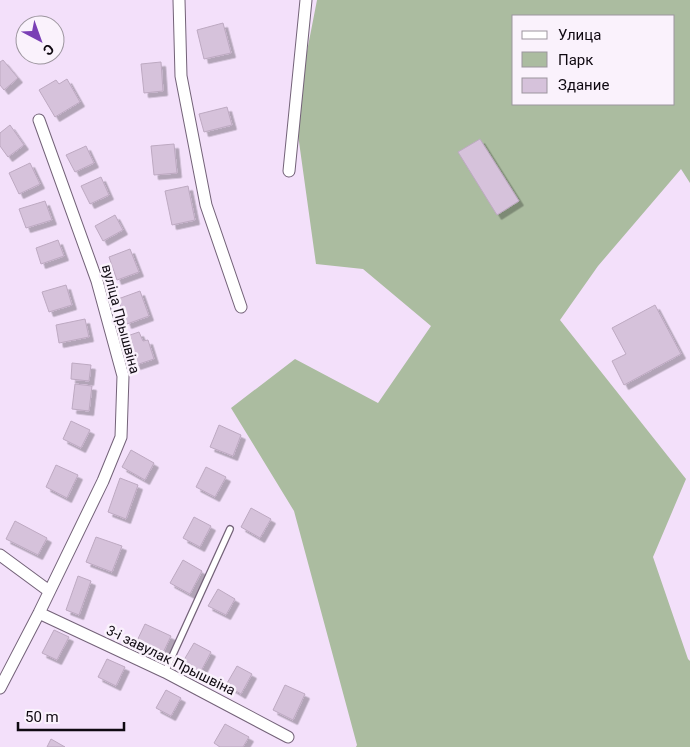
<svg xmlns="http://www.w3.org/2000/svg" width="690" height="747" font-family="Roboto,sans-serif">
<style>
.green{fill:#abbca0;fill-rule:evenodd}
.building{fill:#d6c2db;stroke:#bda9c1;filter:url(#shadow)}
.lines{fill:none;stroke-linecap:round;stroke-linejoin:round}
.lane-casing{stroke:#736278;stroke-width:8}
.street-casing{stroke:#736278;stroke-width:13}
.lane{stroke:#fff;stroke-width:5.5}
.street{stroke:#fff;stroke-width:11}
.labels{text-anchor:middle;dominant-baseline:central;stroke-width:5;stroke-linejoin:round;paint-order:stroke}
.street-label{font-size:14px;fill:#0f0911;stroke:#faf2fc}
</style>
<defs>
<filter id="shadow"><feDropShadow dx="4.5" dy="4.5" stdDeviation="0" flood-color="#0004"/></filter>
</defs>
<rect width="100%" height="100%" fill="#f3e0fa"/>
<!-- green -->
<path class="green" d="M317,0H690V183L681,169L598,266L560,320L686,479L653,557L688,659L690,661V747H356L357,745L294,511L231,408L295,359L378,403L431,326L363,269L316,264L295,113ZM514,16H674V104H514Z"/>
<!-- building -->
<path class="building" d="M223,23L231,53L204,59L197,30Z
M3,60L18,78L4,90L0,85V62Z
M161,62L163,91L144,93L141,64Z
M67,79L80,102L55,117L39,90L56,80L59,84Z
M227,107L232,125L204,132L199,114Z
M10,125L24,145L8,157L0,146V133Z
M480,139L519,201L497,215L458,152Z
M174,144L177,173L154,175L151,146Z
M86,146L94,163L75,172L66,155Z
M30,163L40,184L19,194L9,173Z
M101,177L109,195L90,204L81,186Z
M188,186L195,220L172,225L165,191Z
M45,201L52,220L26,228L19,209Z
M115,215L123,230L103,241L95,226Z
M58,240L64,256L41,264L36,248Z
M130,249L139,272L117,280L109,257Z
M66,285L72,305L49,312L42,292Z
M140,291L149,316L127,324L118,299Z
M655,305L681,354L624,385L612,361L626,354L612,328Z
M85,319L89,337L59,343L56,325Z
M139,332L143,341L148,340L154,359L136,365L127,336Z
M72,363L91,365L89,381L71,379Z
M75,384L92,386L89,411L72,409Z
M71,421L90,430L81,448L63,439Z
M219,425L241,435L233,456L210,447Z
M131,450L154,463L145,480L122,467Z
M56,465L78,475L67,498L46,487Z
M206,467L226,477L215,497L196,487Z
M120,478L138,485L126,519L108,512Z
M251,508L271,519L260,538L241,527Z
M194,517L211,526L200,547L183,538Z
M15,521L47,538L38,555L6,539Z
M96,537L122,546L112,572L86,562Z
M183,560L202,571L190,594L170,583Z
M78,576L91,581L79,615L66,610Z
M218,589L235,599L226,615L208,606Z
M145,624L171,636L161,657L135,645Z
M54,630L69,637L57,660L42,653Z
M194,643L211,652L199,675L181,665Z
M107,659L125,667L116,686L98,677Z
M237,666L252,674L241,694L226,685Z
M285,685L305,694L293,720L273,710Z
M166,690L181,698L171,716L156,708Z
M225,724L249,737L243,747H220L214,743Z
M51,739L65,747H47Z"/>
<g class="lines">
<defs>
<path id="lane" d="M165,672L230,529"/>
<path id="street" d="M179,0L181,76L206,205L241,307
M289,171L306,0
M0,555L49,591
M39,613L165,672L288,737
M0,688L39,613L103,481L121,437L123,376L97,281L39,120"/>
</defs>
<!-- lane casing -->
<use href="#lane" class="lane-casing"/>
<!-- street casing -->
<use href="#street" class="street-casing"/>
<!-- lane -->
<use href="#lane" class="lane"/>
<!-- street -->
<use href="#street" class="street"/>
</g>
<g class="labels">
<!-- street labels -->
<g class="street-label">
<text transform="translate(121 319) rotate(75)">вуліца Прышвіна</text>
<text transform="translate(171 660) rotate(26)">3-і завулак Прышвіна</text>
</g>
</g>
<!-- legend -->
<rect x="512" y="15" width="162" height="90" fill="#faf2fc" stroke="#9c959e"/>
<rect x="522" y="31" width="25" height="8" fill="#ffffff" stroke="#9c959e"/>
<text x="558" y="40" font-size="15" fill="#0f0911">Улица</text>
<rect x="522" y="52" width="25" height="15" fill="#abbca0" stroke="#9c959e"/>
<text x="558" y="65" font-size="15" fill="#0f0911">Парк</text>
<rect x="522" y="78" width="25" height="15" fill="#d6c2db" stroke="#9c959e"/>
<text x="558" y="90" font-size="15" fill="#0f0911">Здание</text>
<!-- north arrow -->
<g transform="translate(40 40) rotate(139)"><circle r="24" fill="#faf2fc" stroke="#9c959e"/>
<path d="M0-4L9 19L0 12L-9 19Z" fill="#7a3fb5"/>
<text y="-8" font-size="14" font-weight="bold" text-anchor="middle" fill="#0f0911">С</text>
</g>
<!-- scale -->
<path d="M18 722v8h106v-8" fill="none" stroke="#0f0911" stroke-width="2.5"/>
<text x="25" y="722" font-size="15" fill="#0f0911" stroke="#faf2fc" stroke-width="4" paint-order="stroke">50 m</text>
</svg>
